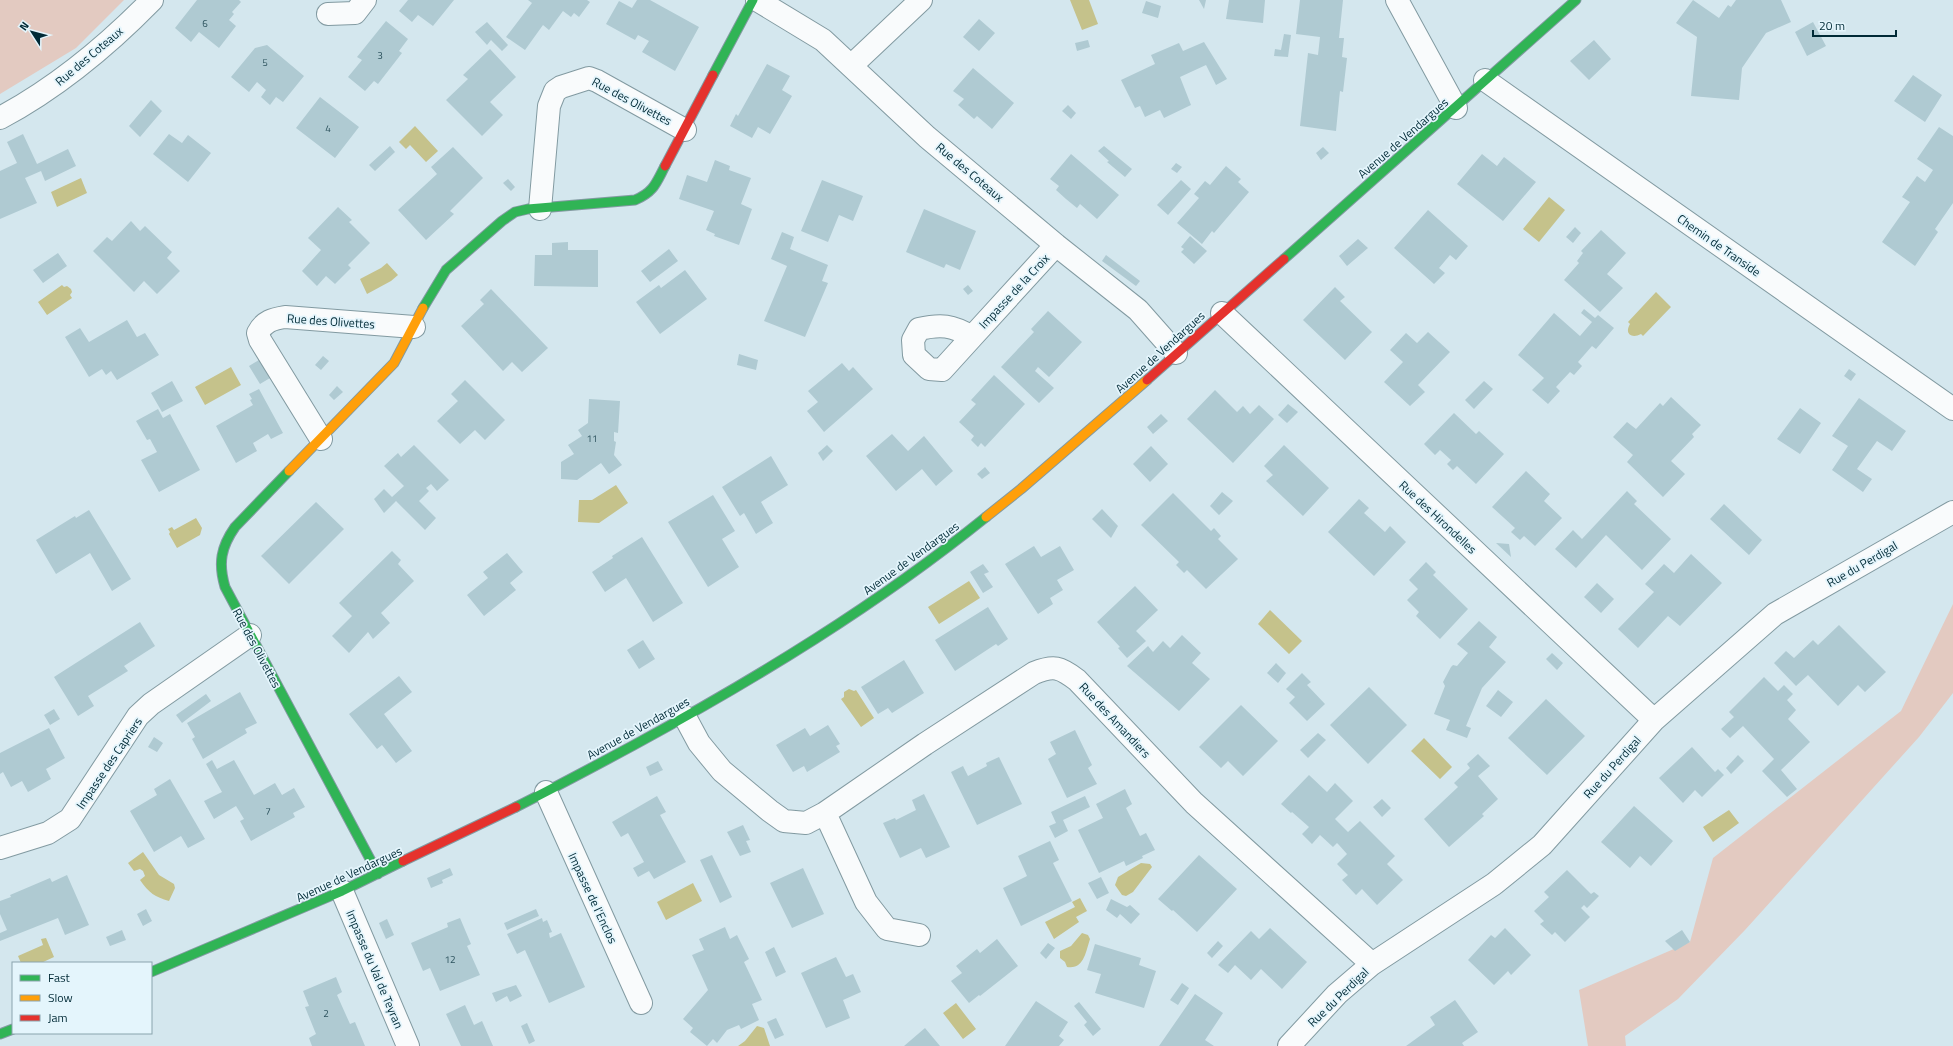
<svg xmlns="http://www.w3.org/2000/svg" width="1953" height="1046" font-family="'Titillium Web',sans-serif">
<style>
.green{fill:#e3cac1}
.water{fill:#c5c28b}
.building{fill:#afcad2}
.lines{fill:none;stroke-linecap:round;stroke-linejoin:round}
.street-casing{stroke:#829aa1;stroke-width:24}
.fast-casing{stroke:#829aa1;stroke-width:11}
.slow-casing{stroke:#829aa1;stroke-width:11}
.jam-casing{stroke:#829aa1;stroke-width:11}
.street{stroke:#f9fbfc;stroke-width:22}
.fast{stroke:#30b455;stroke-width:9}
.slow{stroke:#ff9f0a;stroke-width:9}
.jam{stroke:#e5322d;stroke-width:9}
.labels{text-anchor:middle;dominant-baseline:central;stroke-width:3.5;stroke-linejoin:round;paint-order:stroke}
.number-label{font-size:10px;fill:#2c525d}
.street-label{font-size:12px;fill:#002a36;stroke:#e4f5fc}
</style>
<rect width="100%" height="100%" fill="#d4e7ee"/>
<!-- green -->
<path class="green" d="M0,0H124L76,48L0,94Z
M1953,604V693L1919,737L1745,930L1678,999L1625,1036L1626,1046H1588L1579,990L1690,942L1713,858L1901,711Z"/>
<!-- water -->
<path class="water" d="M1070,0H1089L1098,24L1082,30Z
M415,126L438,151L426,162L410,145L406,149L399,142Z
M81,178L87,193L57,207L51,192Z
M1549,197L1565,210L1539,242L1523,229Z
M387,263L398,275L391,281L367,294L360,279L381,268Z
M62,285L64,287L67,286L71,289L72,292L70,295L72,298L47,315L38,302Z
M1656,292L1671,307L1643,336L1641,334C1632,339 1624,334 1630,324L1628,322Z
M231,367L241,385L205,405L195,387Z
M616,485L628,503L599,523L578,522L579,500H592Z
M196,518L202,528L200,535L177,548L169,534L170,532L168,529L172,527L174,530Z
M969,581L980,598L939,624L928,607Z
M1270,610L1302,641L1289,654L1258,624Z
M849,689L854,691L856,690L874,718L861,727L841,699L844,697V692Z
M1424,738L1452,767L1440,779L1411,751Z
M1729,810L1739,823L1713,842L1703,827Z
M143,852L159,875L174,884L175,888L169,901C155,897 149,893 140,880L145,876L143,871L140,869L134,871L128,863Z
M1141,863L1150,864L1152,867L1133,892L1126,896L1122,895L1115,885L1118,877Z
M693,883L702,901L666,920L657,902Z
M1080,898L1087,911L1076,917L1079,922L1054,939L1045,922L1075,907L1072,902Z
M1082,933L1088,935L1090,939C1086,951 1084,970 1067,967L1065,962L1060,958V951L1071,946Z
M46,938L54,957L41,963H21L18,956L43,945L41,939Z
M956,1003L976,1029L963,1039L943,1013Z
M757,1026L764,1028L770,1046H738L745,1041Z"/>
<!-- building -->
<path class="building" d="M197,0H239L241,2L232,12L234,14L229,20L236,26L219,48L199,32L191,42L175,28Z
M408,0H454L433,26L418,15L412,22L399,11Z
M528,0H587L590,2L579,17L574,13L571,17L563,11L549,30L543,25L525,50L506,37L532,3Z
M637,0H650L699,27L675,71L642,52L649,41L638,35L635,40L606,24L619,1L632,8Z
M1199,0H1206L1204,9Z
M1229,0H1265L1263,23L1226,19Z
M1300,0H1343L1339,38H1344L1342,57L1347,58L1343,92L1340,91L1336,131L1300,126L1308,53L1318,55L1320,37L1296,34Z
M1693,0L1719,18L1728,5L1731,7L1736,0H1781L1791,22L1766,33L1742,68L1739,100L1691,96L1697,37L1676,23Z
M1146,1L1161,6L1158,18L1142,13Z
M979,19L995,33L979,51L963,37Z
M386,21L408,39L399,51L402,53L378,84L374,81L365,91L348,77L362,60L357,57Z
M487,22L508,45L502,51L491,40L487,45L475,32Z
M1813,22L1826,46L1807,56L1795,32Z
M1284,34L1291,35L1288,57L1274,56L1275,49L1281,50Z
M1088,40L1090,47L1077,51L1075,43Z
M1594,40L1611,59L1589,80L1570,61Z
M1204,42L1227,79L1216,85L1206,65L1180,77L1191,105L1164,118L1160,110L1145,117L1140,106L1135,108L1121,80L1155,64L1151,55L1179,43L1183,51Z
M267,45L304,76L283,102L276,97L270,105L261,97L266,90L257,82L249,92L231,77L255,48Z
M490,49L516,77L490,102L503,115L482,136L446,100L468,79L463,75Z
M767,64L790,76L782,90L792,96L770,134L758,127L752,138L730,126L736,114L738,116Z
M973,68L1014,103L992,129L977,116L974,119L958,105L964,99L953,91Z
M1913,75L1942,95L1925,122L1894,101Z
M320,97L359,127L335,158L296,128Z
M151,100L162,111L140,137L129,126Z
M1068,105L1076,113L1071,119L1062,111Z
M1939,127L1953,136V203L1935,229L1938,232L1915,266L1882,242L1910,202L1902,197L1917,176L1925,182L1933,170L1917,159Z
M23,134L37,164L68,149L76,166L45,181L41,171L25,178L37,203L0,219V171L17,163L7,142Z
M169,134L182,143L188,135L211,153L188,182L153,154Z
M390,146L395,152L375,171L369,165Z
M1104,146L1132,169L1125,177L1107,162L1109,161L1098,151Z
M453,147L483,178L450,211L454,214L426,240L398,210L437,174L431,167Z
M1323,147L1329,153L1321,160L1316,153Z
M1071,154L1119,195L1097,219L1080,204L1077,208L1066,199L1056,190L1059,186L1050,179Z
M1482,154L1497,166L1504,157L1536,182L1503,221L1457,184Z
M715,160L730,166L729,170L751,178L741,204L752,209L739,245L714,236L715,234L706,230L714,211L679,199L687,175L707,182Z
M1176,163L1182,167L1177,173L1171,169Z
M1226,166L1241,179L1238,182L1249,192L1214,233L1212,231L1202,244L1177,223L1199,198L1194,194L1205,181L1210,185Z
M508,179L515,187L511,191L503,183Z
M822,180L863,196L853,221L839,215L828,242L801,231Z
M1181,180L1191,189L1168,215L1157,205Z
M338,207L352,220L349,222L370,243L348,265L351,268L335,284L326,276L317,286L302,271L321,250L308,238Z
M924,209L976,231L960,270L946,264L944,268L906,252Z
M1428,210L1468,246L1456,260L1450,255L1439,268L1445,273L1434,284L1394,248Z
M131,221L140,231L145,226L172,252L167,258L180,271L157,294L144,281L134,292L93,251L107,237L112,241Z
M1575,227L1581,233L1573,243L1566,237Z
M1601,230L1626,253L1607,274L1623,288L1600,312L1564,280L1579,263L1577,261L1583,253L1581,251Z
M782,232L794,237L790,249L828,265L822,281L828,283L805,337L764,321L787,266L771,259Z
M1190,236L1207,251L1194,264L1181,252L1184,249L1181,247Z
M1358,239L1368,248L1347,266L1339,256Z
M568,242V250H598V287L534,286L535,255H552V243Z
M669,249L678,261L650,282L641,271Z
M58,253L67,266L43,283L33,270Z
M1106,255L1140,281L1136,286L1102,261Z
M685,270L707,299L660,334L636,302L659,285L661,288Z
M968,285L973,291L968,295L963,289Z
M1335,287L1345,297L1340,301L1372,332L1345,360L1303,320Z
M491,289L548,348L522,372L512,362L503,371L461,326L484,304L480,300Z
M1584,309L1595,318L1598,315L1614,328L1596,349L1592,346L1578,362L1582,366L1574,375L1570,372L1556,387L1560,391L1548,404L1532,390L1544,378L1518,355L1554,313L1580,336L1592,322L1581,313Z
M1048,311L1082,342L1049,377L1038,367L1035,371L1054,388L1039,403L1001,367L1034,332L1031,329Z
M127,320L137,337L145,333L159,355L117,380L111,371L106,375L102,369L89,377L65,337L80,328L89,342Z
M1428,332L1450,352L1418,385L1425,392L1410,406L1384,382L1403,362L1390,350L1406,333L1417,343Z
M739,354L758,360L756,370L737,365Z
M323,356L329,361L321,370L315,365Z
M259,360L270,378L260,384L249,366Z
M842,363L849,371L853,367L873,389L824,432L807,411L818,402L808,391Z
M1849,369L1856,374L1851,381L1844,376Z
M994,375L1025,404L985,447L981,443L978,447L971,440L974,436L959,422L976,404L971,400Z
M465,380L505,420L485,440L475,430L460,444L437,421L458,401L451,394Z
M172,381L183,401L162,412L151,393Z
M1484,381L1493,389L1474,409L1465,400Z
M337,386L343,392L334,400L329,395Z
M259,389L283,433L271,439L268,434L253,443L257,451L236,463L216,426L253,405L250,400L252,399L249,394Z
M1215,390L1237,412L1243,406L1250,414L1259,405L1274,419L1233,463L1187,419Z
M1671,397L1701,425L1692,434L1694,437L1671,461L1685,474L1663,497L1627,462L1633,455L1613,437L1627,422L1636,429L1660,403L1663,406Z
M1859,398L1906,431L1892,451L1877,441L1857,469L1872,479L1863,492L1832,470L1848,446L1832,436Z
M589,399L620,401L618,433L614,432V441L616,442L614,455L622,465L609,474L601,463L577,480L561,479V462L574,454L568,445L582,436L578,430L588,423Z
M1288,404L1298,412L1287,423L1278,415Z
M1800,408L1821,423L1800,454L1777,439Z
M158,409L163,418L170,414L200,470L159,492L141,460L157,452L150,439L147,440L136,421Z
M1454,413L1476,434L1479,431L1504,454L1476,484L1457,466L1453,470L1447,464L1451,460L1440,450L1435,455L1424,444Z
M1161,414L1168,421L1153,434L1147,427Z
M892,434L908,451L924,436L953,471L936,486L922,469L896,491L866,456Z
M414,445L449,480L437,491L431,484L426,488L429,491L419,501L436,518L425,530L396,501L384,513L374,499L384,489L392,497L404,486L384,466L398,453L401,457Z
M827,445L833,451L823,461L818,453Z
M1284,445L1329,488L1303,516L1266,481L1273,475L1264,466Z
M1151,446L1168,464L1150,482L1133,464Z
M771,456L788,485L761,502L773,523L756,534L744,513L740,516L722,487Z
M985,467L990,473L982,479L977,474Z
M1526,471L1550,494L1544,501L1562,518L1535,546L1524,536L1520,540L1511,532L1515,528L1492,507Z
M1627,491L1637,501L1634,504L1671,539L1642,570L1606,535L1576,568L1555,549L1573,530L1582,539Z
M1222,492L1233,501L1219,515L1210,506Z
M1173,493L1211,531L1214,528L1221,536L1218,539L1238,559L1206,589L1187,570L1184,573L1176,565L1179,562L1141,525Z
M713,495L735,531L722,539L739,567L708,587L668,522Z
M1359,499L1369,508L1364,513L1385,532L1390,526L1406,542L1374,576L1328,532Z
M316,502L344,529L289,584L261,556Z
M1724,504L1762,540L1749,555L1710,519Z
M1102,509L1118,526L1111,538L1092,519Z
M89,510L131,579L112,591L90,553L56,574L36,540L75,516L76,518Z
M642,537L683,603L653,622L626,578L605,592L592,572L613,558L612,556Z
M1496,543L1509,544L1511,557Z
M1034,546L1041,557L1060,546L1074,570L1057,580L1063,590L1050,598L1053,604L1038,614L1005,564Z
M392,551L401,560L398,564L414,581L381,613L390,623L373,639L368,632L349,653L332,636L352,616L339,603Z
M507,553L523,572L510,583L516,590L484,616L467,595L488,578L483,572Z
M1691,554L1722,583L1680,626L1668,616L1638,648L1618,629L1654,592L1645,584L1664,564L1674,573Z
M1426,562L1436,572L1433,575L1468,609L1440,639L1416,616L1419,612L1407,600L1418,589L1409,580Z
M983,564L989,572L984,574L993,587L983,593L970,572Z
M1597,583L1614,599L1601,613L1584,597Z
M1135,586L1158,610L1136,631L1146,641L1127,658L1118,648L1120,647L1097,622Z
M988,607L1008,639L998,646L996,644L955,671L935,640Z
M1479,621L1497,637L1489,647L1506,662L1482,688L1466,726L1471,728L1467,738L1446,730L1450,720L1434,714L1445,686L1443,682L1451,667L1453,665L1457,666L1468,653L1457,644Z
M140,622L155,646L124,666L128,671L88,696L94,706L78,716L54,677Z
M1839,625L1886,672L1865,692L1858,685L1838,706L1808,675L1796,686L1774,663L1786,651L1794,658L1813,640L1818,645Z
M1182,635L1201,653L1192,663L1210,679L1179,711L1127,666L1148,646L1153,652L1163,641L1170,648Z
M643,640L655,659L639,669L627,650Z
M1552,653L1563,663L1557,670L1546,659Z
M904,660L924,693L892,713L888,708L878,714L861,687Z
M1276,663L1286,673L1278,683L1267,673Z
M1302,673L1311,682L1307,685L1325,704L1307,721L1289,703L1295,697L1286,689Z
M399,676L412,692L384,714L412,751L396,763L382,745L377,749L349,714Z
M1764,677L1778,691L1784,685L1793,694L1787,700L1796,710L1788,719L1810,742L1781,770L1797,789L1787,797L1762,771L1774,759L1743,726L1730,738L1721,729L1734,717L1729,712Z
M1369,687L1407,725L1368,764L1330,725Z
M1498,690L1513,702L1501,717L1486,706Z
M240,692L257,723L245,729L247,733L203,759L192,739L195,737L187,723Z
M206,694L211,701L182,723L176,715Z
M1546,699L1585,736L1547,775L1508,738Z
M1241,705L1278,741L1243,776L1228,761L1221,768L1199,747Z
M54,709L60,719L50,725L44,715Z
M828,725L840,744L836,746L840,752L807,772L804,766L793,772L776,745L805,728L810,736Z
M49,728L65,758L46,769L51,779L28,792L22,781L11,787L3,772L0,774V753Z
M1075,730L1092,765L1088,768L1097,784L1067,798L1048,759L1056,754L1050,742Z
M1318,733L1326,740L1308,758L1300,750Z
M154,737L163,743L157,752L148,747Z
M1692,747L1715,772L1718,769L1724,775L1702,797L1695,790L1683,803L1659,778Z
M1478,754L1490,766L1478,776L1498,799L1482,814L1484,816L1449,847L1424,819L1458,787L1454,783L1470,768L1467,764Z
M1738,755L1744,761L1731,774L1726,768Z
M999,757L1022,804L977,825L951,772L963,766L968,776L987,766L986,763Z
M212,760L217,769L234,760L254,795L275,783L282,795L294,788L305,807L293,813L295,817L251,841L240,821L244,819L236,806L214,819L204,801L222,792L206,764Z
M658,761L663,770L650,776L646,767Z
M1309,775L1327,792L1335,783L1353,801L1335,819L1348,832L1360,821L1395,856L1387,864L1403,880L1377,905L1362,889L1356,895L1342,880L1348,875L1337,864L1347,854L1339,845L1337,843L1333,847L1320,835L1312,844L1302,834L1309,827L1292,812L1291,813L1281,804Z
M170,779L205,839L188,848L181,836L154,852L130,811L157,795L154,789Z
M1125,789L1132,804L1126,808L1140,836L1146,833L1155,850L1142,856L1143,858L1126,866L1124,861L1099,873L1078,830L1103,818L1096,804Z
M924,794L950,847L926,858L921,848L900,858L883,823L895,818L896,820L916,810L912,800Z
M657,796L666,812L660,815L686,862L654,879L649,871L638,877L633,868L644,862L628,833L621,837L612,822Z
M1085,796L1090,807L1063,820L1068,831L1055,838L1049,826L1056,823L1051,812Z
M1382,799L1391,808L1382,817L1373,807Z
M1634,806L1673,841L1651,866L1640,856L1630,868L1601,842Z
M743,825L750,840L746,841L751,852L740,856L727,832Z
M1050,841L1059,860L1053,863L1072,901L1021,926L1003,888L1027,876L1018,856Z
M712,855L732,897L720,903L700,860Z
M1199,855L1237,889L1197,932L1173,910L1172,911L1158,899Z
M450,868L453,875L442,880L443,883L431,888L427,878Z
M803,868L824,914L792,928L770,883Z
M1567,870L1591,894L1594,892L1599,896L1587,908L1584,905L1581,908L1590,917L1565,942L1555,932L1552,935L1540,924L1544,921L1534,911L1549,897L1544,892Z
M67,875L89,925L65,935L58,918L0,941V933L7,930L0,914V901L11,897L10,895L50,878L52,882Z
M1101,877L1109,893L1097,899L1088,883Z
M1111,899L1127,907L1130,905L1140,914L1131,924L1120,914L1117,918L1106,910Z
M146,909L152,921L143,926L137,914Z
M536,909L539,916L507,930L504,923Z
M460,918L471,944L467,946L480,975L440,991L430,968L423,971L411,943L448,927L447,923Z
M542,918L543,922L547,920L552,932L549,933L550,938L561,933L585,987L549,1003L525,950L517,954L507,934Z
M387,919L394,935L386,939L379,923Z
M725,927L730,939L737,935L749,959L744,962L762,1000L752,1004L759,1020L741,1029L739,1025L727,1030L717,1043L713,1039L707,1046L690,1032L693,1028L683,1019L708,990L692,955L704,950L699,939Z
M1270,928L1307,962L1282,989L1261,969L1251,980L1235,965L1228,973L1218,965L1251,931L1259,939Z
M1505,928L1531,955L1511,975L1508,971L1494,985L1468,960L1491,935L1495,938Z
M122,930L126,940L110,946L106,937Z
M1682,930L1690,942L1675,951L1665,941Z
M997,939L1018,966L980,996L979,995L969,1003L951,981L962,973L956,966L977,949L980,953Z
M1218,941L1223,946L1212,958L1207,953Z
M1048,943L1055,948L1046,959L1040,953Z
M1095,944L1141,958L1139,965L1156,971L1144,1008L1095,993L1101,974L1087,970Z
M774,947L786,972L776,977L765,952Z
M836,957L846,977L853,974L861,992L843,1000L850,1018L826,1028L801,973Z
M336,977L342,992L337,995L350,1024L355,1022L365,1046H312L309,1038L316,1034L305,1007L309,1006L303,991Z
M1182,983L1189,988L1178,1005L1170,1000Z
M516,985L522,996L510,1002L507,996L496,1002L492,993Z
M1195,994L1223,1013L1205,1040L1214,1046H1159Z
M1455,1000L1478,1032L1462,1043L1464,1046H1406L1435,1025L1430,1017Z
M1036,1001L1068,1022L1059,1036L1064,1040L1059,1046H1005Z
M1079,1002L1101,1029L1093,1036L1084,1025L1087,1022L1074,1006Z
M465,1005L474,1025L482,1021L493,1046H461L446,1014Z
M776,1018L784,1035L775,1039L767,1022Z
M527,1023L535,1041L529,1044L521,1026Z
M925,1028L940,1046H904Z"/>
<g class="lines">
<defs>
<path id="street" d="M757,0L823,40L927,137L1056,245L1138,310L1176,353
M1397,0L1456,108
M328,14L355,13L365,0
M851,66L921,0
M1485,80L1953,409
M0,118C58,87 106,47 152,0
M540,209L549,106L555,91L561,87L589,78L597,81L685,130
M1222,313L1654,720
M972,337L942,370L929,369L914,355L913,340L919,329C941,324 952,325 972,337L1056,245
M321,439L260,340L258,333C264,321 273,319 285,317L414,327
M685,717L699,743L722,771L770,811L784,821L806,823L825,813L866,902L887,929L919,935
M546,792L641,1003
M825,813L925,744L1034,673C1054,665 1060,667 1077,680L1194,803L1372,964
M0,848L48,833L70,819L138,716L151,704L250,635
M342,891L408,1046
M1289,1046L1337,994L1372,964L1494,884L1542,845L1654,720L1775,614L1953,512"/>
<path id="fast" d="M713,75L753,0
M1284,259L1576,0
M423,308L446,270L502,221L515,212L528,209L635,200C654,192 656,183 665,166
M289,471L235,527C221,547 218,563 225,587L378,874
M516,807C556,787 595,766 634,745C757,678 877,605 986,517
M151,972L342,891L403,861
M0,1034L13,1029"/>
<path id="slow" d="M289,471L394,363L423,308
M986,517L1021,489L1147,380"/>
<path id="jam" d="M665,166L713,75
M1147,380L1284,259
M403,861L516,807"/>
</defs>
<!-- street casing -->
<use href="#street" class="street-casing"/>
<!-- fast casing -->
<use href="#fast" class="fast-casing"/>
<!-- slow casing -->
<use href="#slow" class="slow-casing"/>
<!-- jam casing -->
<use href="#jam" class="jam-casing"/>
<!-- street -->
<use href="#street" class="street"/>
<!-- fast -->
<use href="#fast" class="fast"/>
<!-- slow -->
<use href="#slow" class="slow"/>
<!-- jam -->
<use href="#jam" class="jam"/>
</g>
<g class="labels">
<!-- number labels -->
<g class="number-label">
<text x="205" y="23">6</text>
<text x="380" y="55">3</text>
<text x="265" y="62">5</text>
<text x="328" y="128">4</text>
<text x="592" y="438">11</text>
<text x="268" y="811">7</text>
<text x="450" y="959">12</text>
<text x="326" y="1013">2</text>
</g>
<!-- street labels -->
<g class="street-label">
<text transform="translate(89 56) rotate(-40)">Rue des Coteaux</text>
<text transform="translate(632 101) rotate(28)">Rue des Olivettes</text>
<text transform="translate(1403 138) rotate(-41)">Avenue de Vendargues</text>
<text transform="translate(970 172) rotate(40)">Rue des Coteaux</text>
<text transform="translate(1719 245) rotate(35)">Chemin de Transide</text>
<text transform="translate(1014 291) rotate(-47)">Impasse de la Croix</text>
<text transform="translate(331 321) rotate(4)">Rue des Olivettes</text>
<text transform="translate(1160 352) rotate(-42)">Avenue de Vendargues</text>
<text transform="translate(1438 517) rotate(43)">Rue des Hirondelles</text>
<text transform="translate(911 558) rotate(-36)">Avenue de Vendargues</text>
<text transform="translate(1862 564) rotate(-30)">Rue du Perdigal</text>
<text transform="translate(257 648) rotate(62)">Rue des Olivettes</text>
<text transform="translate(1115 720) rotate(47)">Rue des Amandiers</text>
<text transform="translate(638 728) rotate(-29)">Avenue de Vendargues</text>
<text transform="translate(109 763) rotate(-56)">Impasse des Capriers</text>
<text transform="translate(1612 767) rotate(-48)">Rue du Perdigal</text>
<text transform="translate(349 874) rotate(-25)">Avenue de Vendargues</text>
<text transform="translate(593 898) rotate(65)">Impasse de l'Enclos</text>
<text transform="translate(375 969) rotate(67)">Impasse du Val de Teyran</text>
<text transform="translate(1338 997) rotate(-44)">Rue du Perdigal</text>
</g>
</g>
<!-- legend -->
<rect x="12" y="962" width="140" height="72" fill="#e4f5fc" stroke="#89a4ad"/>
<rect x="20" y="975" width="20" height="6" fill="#30b455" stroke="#89a4ad"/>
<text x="48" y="982" font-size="12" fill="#002a36">Fast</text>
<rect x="20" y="995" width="20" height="6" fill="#ff9f0a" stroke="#89a4ad"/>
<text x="48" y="1002" font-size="12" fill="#002a36">Slow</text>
<rect x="20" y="1015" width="20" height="6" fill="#e5322d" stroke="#89a4ad"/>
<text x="48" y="1022" font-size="12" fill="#002a36">Jam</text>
<!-- north arrow -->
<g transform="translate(32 32) rotate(306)" stroke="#e4f5fc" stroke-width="3" paint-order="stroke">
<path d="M0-3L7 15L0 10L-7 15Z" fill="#002a36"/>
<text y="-6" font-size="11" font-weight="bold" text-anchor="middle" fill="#002a36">N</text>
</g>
<!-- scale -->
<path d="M1813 30v6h83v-6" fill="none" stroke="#002a36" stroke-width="2"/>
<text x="1819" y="30" font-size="12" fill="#002a36" stroke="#e4f5fc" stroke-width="3" paint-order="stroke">20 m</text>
</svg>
